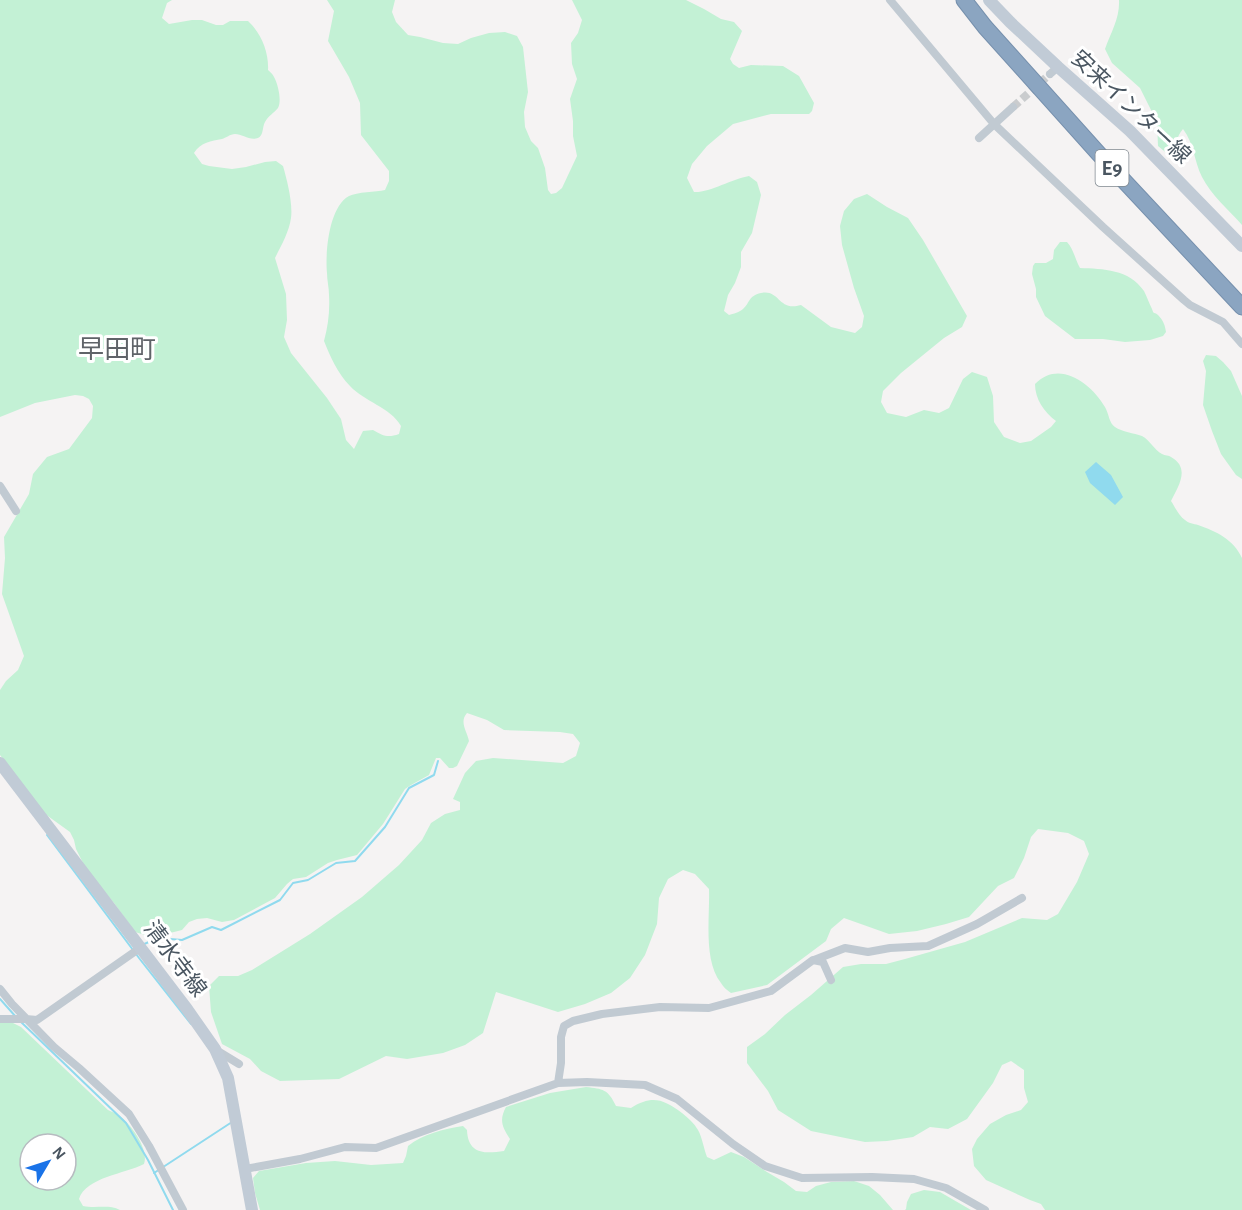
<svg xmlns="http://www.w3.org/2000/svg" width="1242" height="1210" font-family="'Alegreya Sans','Noto Sans JP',sans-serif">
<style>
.green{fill:#c3f1d5;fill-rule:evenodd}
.water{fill:#90daee}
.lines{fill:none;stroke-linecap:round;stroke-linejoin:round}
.stream{stroke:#90daee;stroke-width:2}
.minor-tunnel{stroke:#caccce;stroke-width:8;stroke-dasharray:8 4;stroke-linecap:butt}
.motorway-casing{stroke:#7690ad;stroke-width:17}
.minor{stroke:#c1cad2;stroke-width:8}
.secondary{stroke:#c1cbd6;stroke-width:12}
.motorway{stroke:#8ba5c1;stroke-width:15}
.labels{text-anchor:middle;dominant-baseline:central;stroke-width:6;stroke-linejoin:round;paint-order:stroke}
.shield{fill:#fff;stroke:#808990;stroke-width:1.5}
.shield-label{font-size:21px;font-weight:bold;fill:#4a5661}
.street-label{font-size:22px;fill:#4a5661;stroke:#fff}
.quarter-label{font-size:26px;fill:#5f6368;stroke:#fff}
</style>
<rect width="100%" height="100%" fill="#f5f3f3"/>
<!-- green -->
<path class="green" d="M0,0H172L167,3L162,18L169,24L192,20H202L216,25H223L230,21H248C261,33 269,52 268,70C270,72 273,74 274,77C278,84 282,101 278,108C274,113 268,116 265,122C262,127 264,135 258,138C250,141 242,134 235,134C230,134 226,138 222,139C211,141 201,142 194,153L202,164L209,166L232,169L246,167L265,162L276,161L283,166C287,180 293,203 291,218C289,232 281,246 275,258L286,294L287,320L284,337L291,353L327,398L341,419L346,440L354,449L363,431L373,430C383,436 388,438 399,434L401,426C390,407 365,402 350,386C338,374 330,356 324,341C328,326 330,311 329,295C329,288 327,280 327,273C325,252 329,207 349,196C357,192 376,192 385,190L389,181V171L361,135L360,103L349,77L328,41L334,11L327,0H395L392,12L396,22L408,35L420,37L443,43L458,44L471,38L489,33L505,32L517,36L523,47L528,92L524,112L525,127L531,141L538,148L545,168L548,190L551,194L556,193L562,188L577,156L573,136V121L570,99L577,79L572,64L571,43L578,33L582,20L572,0H686L704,9L721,19L734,22L742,31L730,59L733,64L739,68L751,65L783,66L799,76L814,103L812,111L809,114H771L733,124L707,146L692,164L687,178L694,192C709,193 732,179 749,176L757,182L761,195L752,233L741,252V267L735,283L728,295L724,311L729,315C733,314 740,312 743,309C750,303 748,296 761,293C780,289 778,312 801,305L831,327L855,333L862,327L864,316L854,288L842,245L840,226L844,211L854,199L867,194L887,207L908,218L923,240L967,316L962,327L944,338L901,373L883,391L881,402L887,413L906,417L924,410L939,413L949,408L963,379L972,372L987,377L993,396L994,422L1004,437L1020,443L1031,441L1051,427L1056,421C1044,412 1035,399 1035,384C1059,359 1091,383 1105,407C1109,414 1109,423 1115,427C1122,432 1134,433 1142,436C1150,440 1154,450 1162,454C1165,456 1169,455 1171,457C1191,468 1178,487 1171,501C1175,507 1179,516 1185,520C1188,523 1194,524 1198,525C1216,531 1234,540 1242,558V1210H1045L1041,1204L1030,1200L986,1180L974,1166L972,1149L977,1139L990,1124L1006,1115L1021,1110L1028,1102L1024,1088V1070L1011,1061L1002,1065L993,1083L967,1119L948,1129L930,1127L913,1137L887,1141L865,1142L811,1131L778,1110L768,1091L747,1063V1047L765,1034L785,1015L811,995L843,967L861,964H886L905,959L965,942L1022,918L1047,920L1058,914L1077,882L1089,854L1084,841L1068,833L1038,829L1031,837L1024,858L1014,878L998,886L969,917L946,924L917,931L889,934L844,918L831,929L826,941L767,985L731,993C727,990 723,987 721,983C703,960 710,917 709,889L695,874L683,870L668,879L659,898L657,924L645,955L630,978L611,993L585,1004L558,1012L496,992L483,1033L465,1045L443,1053L407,1059L386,1056L339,1079L280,1081L261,1071L250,1059L222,1044L211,1012L209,986L219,976H238L252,970L310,934L362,897L399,865L422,840L431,823L445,814L460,810V802L453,799L465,773L476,761L493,758L563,763L576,756L580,743L573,734L560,732L504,730L487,720L467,713C459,722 467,731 469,741L457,766L453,768H449L440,758H436L429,775L411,785L405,789L383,824L357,855L337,860L328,863L306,877L293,879L287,884L275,898L234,920L222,922L207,918L197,919L189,922L182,930L170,933L157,932L145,935L135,932L114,903L87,871L76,849L74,840L70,832L45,814L0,755V690L6,681L18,670L24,656L2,594L5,558L4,537L29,494L33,474L47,457L69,449L92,418L93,406L89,399L83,396L75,395L35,403L0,417Z
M1119,0H1242V225C1229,210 1211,195 1202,177C1194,161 1194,143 1183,129C1176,137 1177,145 1169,155L1158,146L1157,122L1140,88L1112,63L1105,49C1111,32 1120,18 1119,0Z
M1060,242H1067C1074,250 1075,259 1080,268C1103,269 1129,269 1144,291C1147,297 1149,303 1152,309C1154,315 1153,311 1158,315C1163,320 1165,325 1166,332L1163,336L1150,340L1125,342L1103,339H1075L1045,316L1036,297V289L1032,274L1033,266L1035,263H1046L1053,259L1054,250Z
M1206,355L1216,356L1223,362L1231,371L1242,396V479L1236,475L1221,454L1212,431L1203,405L1206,371L1203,361Z
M0,1021L13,1023L21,1027L108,1110C112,1112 118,1114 121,1117C132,1126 149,1149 144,1164C125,1174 86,1177 79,1199L83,1206C96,1209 108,1204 120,1210H0ZM30,1144H66V1180H30Z
M586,1087C603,1089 608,1089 616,1106L631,1108C652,1095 663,1099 682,1113C688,1118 694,1123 698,1130C702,1137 704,1149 707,1157L714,1160L731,1152L744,1157L767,1172L784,1182L796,1191L807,1192L816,1186L831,1182L854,1181L869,1186L880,1195L893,1210H260L255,1193L253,1178L259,1171L306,1163L335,1161L371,1165L403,1163L406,1156L408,1146C423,1134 443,1129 463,1126L467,1130C468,1154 484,1154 504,1151L510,1139C502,1127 499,1120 506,1107L550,1093Z
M924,1190L940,1192L971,1210H905L906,1209L907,1202L911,1194Z"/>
<!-- water -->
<path class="water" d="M1096,462L1111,475L1123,497L1115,505L1090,483L1085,472Z"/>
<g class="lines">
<!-- stream -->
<path class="stream" d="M47,835L139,958L191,1024
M142,945L158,938L182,940L212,927L221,930L280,900L293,883L308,880L336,863L355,861L385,827L409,788L434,775L438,761
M0,999L16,1017
M20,1021L126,1123L148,1160L173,1210
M154,1173L232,1122"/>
<!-- minor-tunnel -->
<path class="minor-tunnel" d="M1013,107L1050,74"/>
<defs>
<path id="motorway" d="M964,0L985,27L1098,153L1242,307"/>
</defs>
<!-- motorway casing -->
<use href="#motorway" class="motorway-casing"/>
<!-- minor -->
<path class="minor" d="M890,0L994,124L1103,227L1184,300L1190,305L1223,322L1242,344
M1050,74L1058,67
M979,138L1013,107
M0,486L16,511
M814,960L845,948L868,952L890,948L928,946L977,924L1022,898
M0,989L12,1004L54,1047L79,1068L129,1114L149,1146L183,1210
M0,1019H26L37,1020L140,948
M216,1050L239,1064
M558,1083L561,1063V1037L564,1026L573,1021L602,1014L660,1007L709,1008L771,991L813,960L823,962L831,980
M245,1169L300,1159L345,1147L376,1148L558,1083L587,1082L645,1085L677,1099L733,1144L765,1166L802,1178L872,1177L914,1179L946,1188L985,1210"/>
<!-- secondary -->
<path class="secondary" d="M989,0L1010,22L1058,67L1130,131L1242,246
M0,763L187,1009L215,1049L228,1078L252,1210"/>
<!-- motorway -->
<use href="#motorway" class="motorway"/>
</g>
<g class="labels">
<!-- shield labels -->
<rect class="shield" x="1095.5" y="150" width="33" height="36" rx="4.5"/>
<g class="shield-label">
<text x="1112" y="168">E9</text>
</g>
<!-- street labels -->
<g class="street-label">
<text transform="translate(1131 107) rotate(43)">安来インター線</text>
<text transform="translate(175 959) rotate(53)">清水寺線</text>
</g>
<!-- quarter labels -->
<g class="quarter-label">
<text x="117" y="350">早田町</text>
</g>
</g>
<!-- north arrow -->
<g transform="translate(48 1162) rotate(51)"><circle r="28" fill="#ffffff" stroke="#b7bbc0" stroke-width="1.5"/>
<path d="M0-4.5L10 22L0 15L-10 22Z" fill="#1a73e8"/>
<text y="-9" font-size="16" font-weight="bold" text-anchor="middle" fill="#4a5661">N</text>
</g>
</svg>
